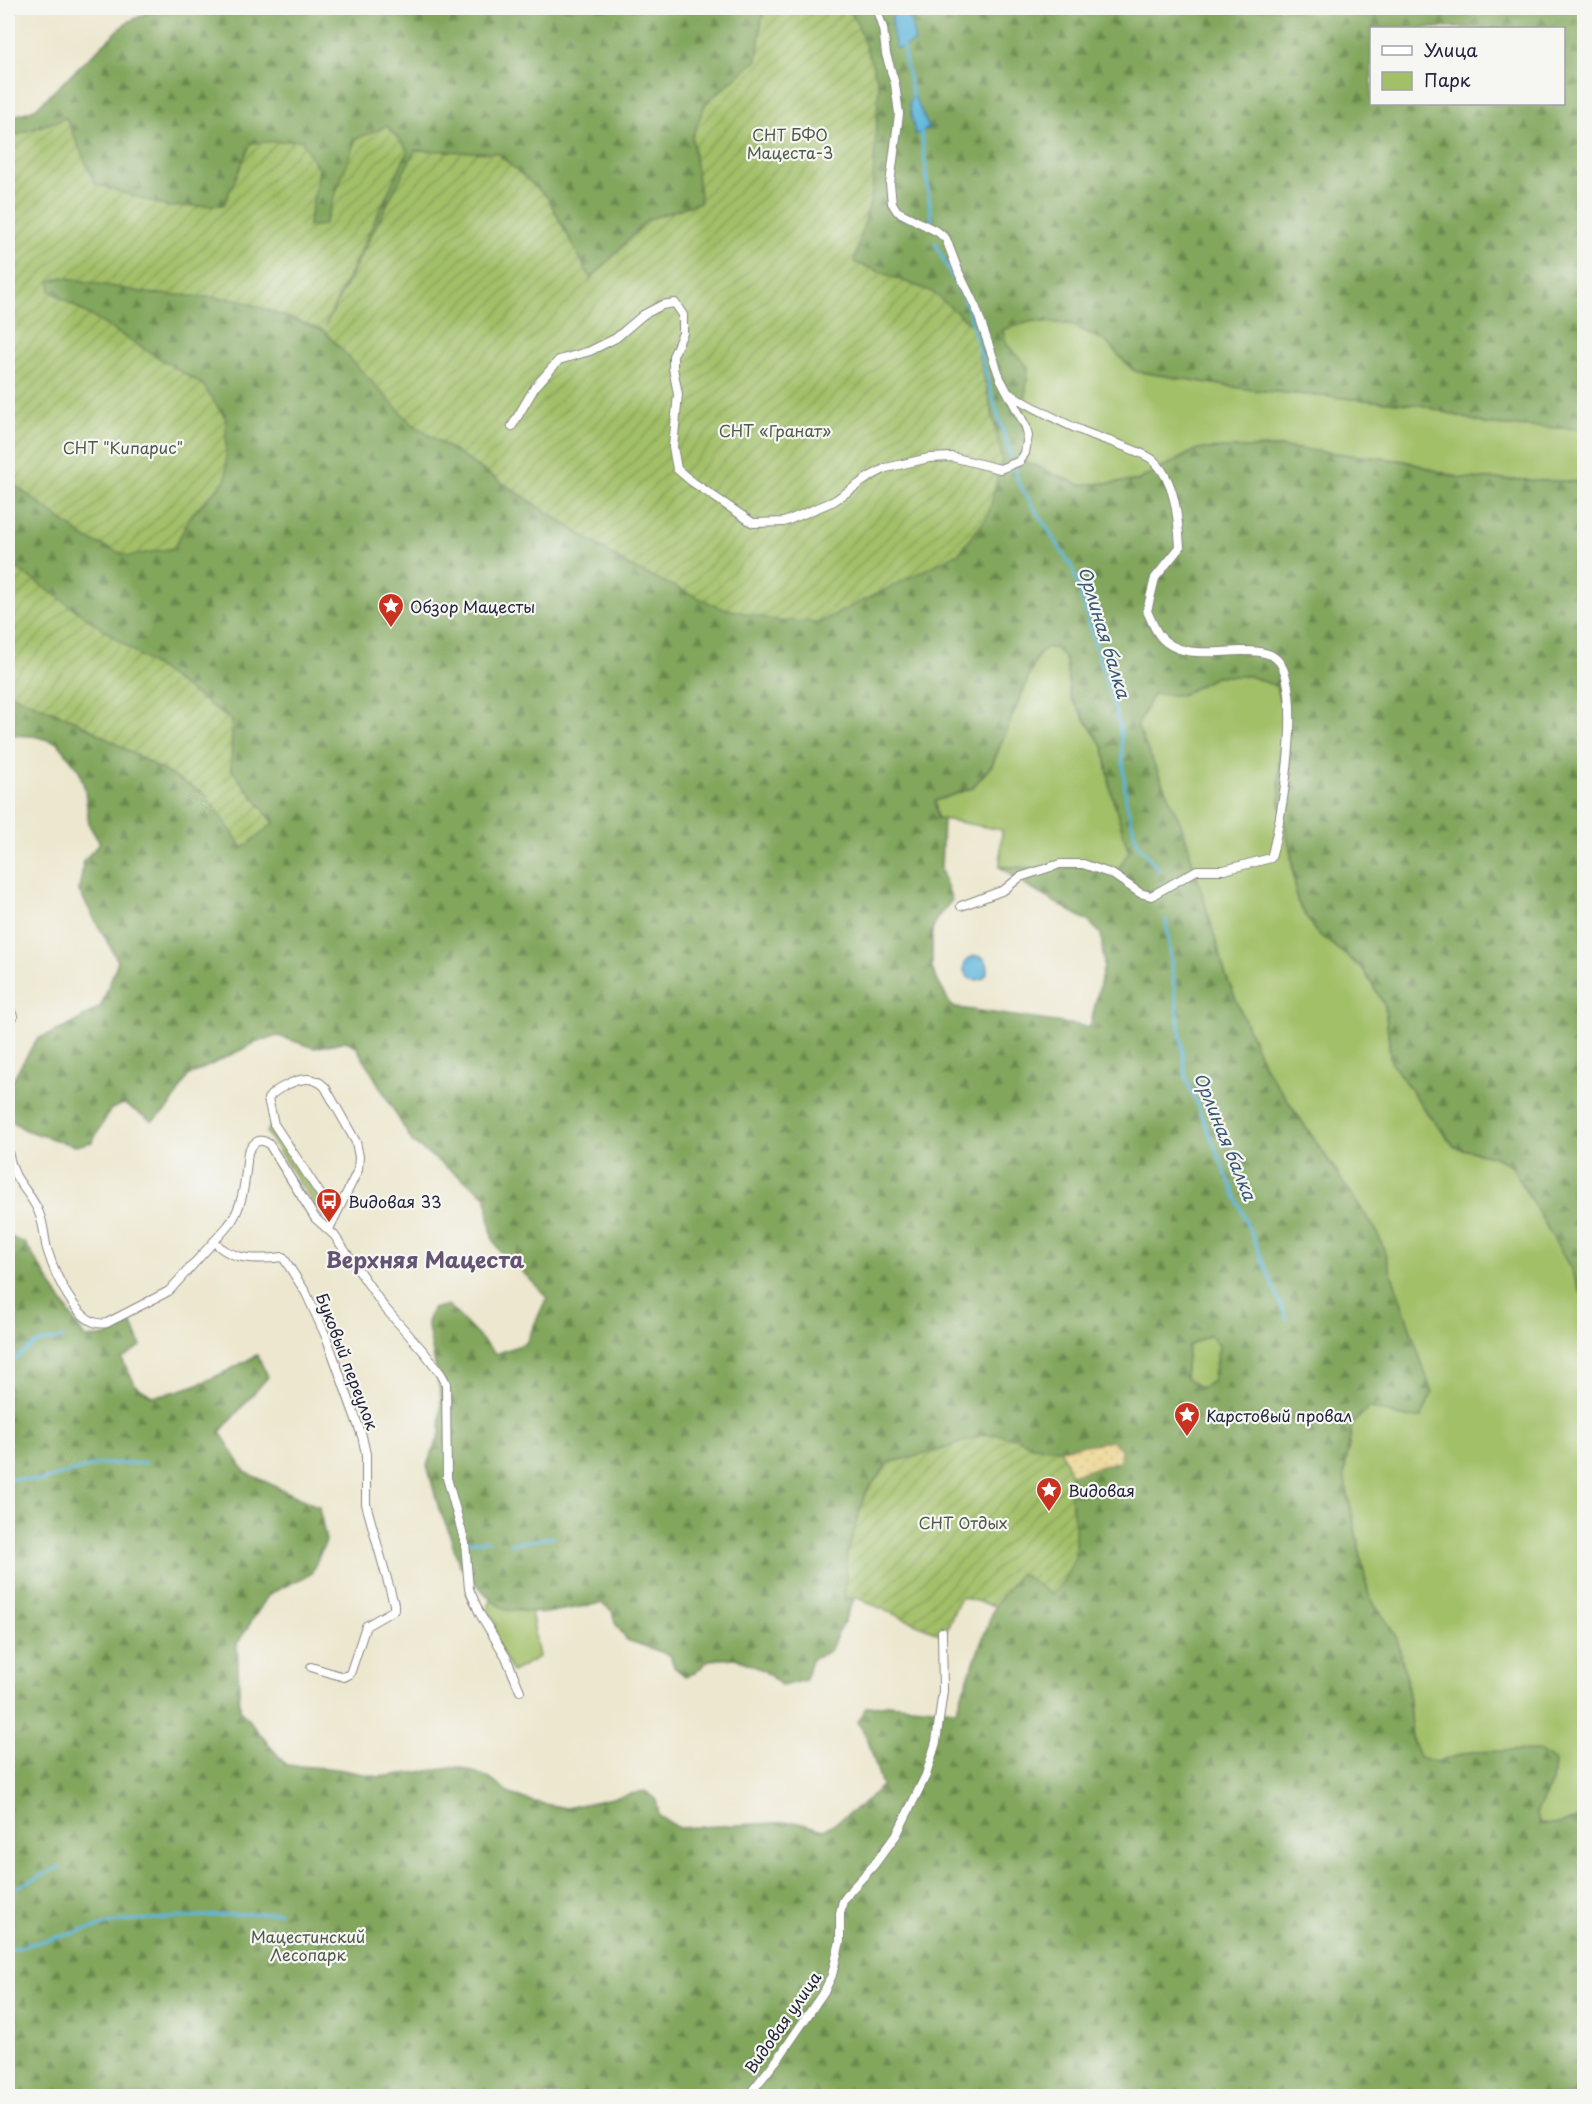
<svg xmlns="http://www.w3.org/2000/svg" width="1592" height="2104" font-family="'Playpen Sans',sans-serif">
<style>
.green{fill:#a2c067;stroke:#627151;stroke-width:1.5}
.forest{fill:url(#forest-firs);stroke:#52644c;stroke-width:1.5;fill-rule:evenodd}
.sand{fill:url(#sand-dots);stroke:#887e6c;stroke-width:1.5}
.garden{fill:url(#garden-furrows);stroke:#627151;stroke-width:1.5}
.water{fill:#5db6db;stroke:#406c8b;stroke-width:1.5}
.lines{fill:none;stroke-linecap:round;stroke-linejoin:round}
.stream{stroke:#5db6db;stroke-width:3}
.street-casing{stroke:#878484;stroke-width:10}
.street{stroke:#fff;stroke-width:8}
.labels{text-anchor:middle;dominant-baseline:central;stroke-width:4.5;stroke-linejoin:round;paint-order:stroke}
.park-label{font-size:16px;fill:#4f594a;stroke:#f6f6f2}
.poi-label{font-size:16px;fill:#22223b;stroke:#f6f6f2;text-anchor:start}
.street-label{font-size:16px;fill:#22223b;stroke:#f6f6f2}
.water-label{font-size:18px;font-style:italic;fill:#375673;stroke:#f6f6f2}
.district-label{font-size:22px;font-weight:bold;fill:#655374;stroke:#f6f6f2}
</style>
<defs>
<pattern id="forest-firs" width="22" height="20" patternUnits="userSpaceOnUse" patternTransform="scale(1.5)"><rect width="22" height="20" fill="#81a65c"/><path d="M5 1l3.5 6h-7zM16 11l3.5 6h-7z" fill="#69874d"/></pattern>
<pattern id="sand-dots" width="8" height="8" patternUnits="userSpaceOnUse" patternTransform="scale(1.5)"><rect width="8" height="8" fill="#eeda9e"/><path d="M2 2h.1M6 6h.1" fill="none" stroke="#ccbb89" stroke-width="1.8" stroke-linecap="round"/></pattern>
<pattern id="garden-furrows" width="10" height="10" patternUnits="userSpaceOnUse" patternTransform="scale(1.5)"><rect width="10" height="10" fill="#a2c067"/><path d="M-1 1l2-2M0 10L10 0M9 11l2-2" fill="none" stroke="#849c56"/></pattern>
</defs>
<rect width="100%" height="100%" fill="#f6f6f2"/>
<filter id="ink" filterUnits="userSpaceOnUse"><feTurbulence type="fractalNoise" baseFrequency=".0167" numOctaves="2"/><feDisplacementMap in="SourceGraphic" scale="12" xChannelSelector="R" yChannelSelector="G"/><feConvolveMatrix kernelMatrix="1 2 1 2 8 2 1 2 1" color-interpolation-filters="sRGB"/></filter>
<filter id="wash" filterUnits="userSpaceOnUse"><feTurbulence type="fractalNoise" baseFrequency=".008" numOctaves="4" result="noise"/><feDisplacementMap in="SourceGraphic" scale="24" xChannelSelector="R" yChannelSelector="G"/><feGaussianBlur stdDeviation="1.35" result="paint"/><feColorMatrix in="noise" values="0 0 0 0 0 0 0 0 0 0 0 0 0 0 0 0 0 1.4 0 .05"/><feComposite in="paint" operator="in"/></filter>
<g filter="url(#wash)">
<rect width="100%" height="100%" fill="#ece7ce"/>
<!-- green -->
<path class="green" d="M1033,321L1070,324L1105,341L1134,371L1253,390L1421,405L1489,425L1584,429V482L1460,478L1405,461L1280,447L1198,449L1137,481L1081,485L812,777L531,643L1023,424L1028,367L1007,345L1002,329Z
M1045,647H1055L1066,660L1070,696L1104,748L1111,792L1129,852L1118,870L1099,865L1047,868L1000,867L1002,830L937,818L935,801L972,788L992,765L1037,657Z
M1217,676H1249L1276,686L1284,714L1279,767L1297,901L1315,931L1363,969L1385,1006L1391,1062L1428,1114L1455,1147L1495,1157L1511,1165L1570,1267L1580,1292L1584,1294V1817L1559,1824H1540L1536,1813L1552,1782L1471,1752L1436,1762L1419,1757L1412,1739L1407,1680L1396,1635L1369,1596L1344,1476L1352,1424L1369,1407L1401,1417L1432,1393L1416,1350L1337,1172L1264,1066L1226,976L1183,829L1137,727L1153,694L1181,695Z
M272,1125L328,1214L323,1218L266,1132Z
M1210,1334L1219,1346L1212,1382L1201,1388L1185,1377L1188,1346Z
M491,1600L506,1610L531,1611L539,1657L512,1672L496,1642L495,1624L488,1608Z"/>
<!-- forest -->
<path class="forest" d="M290,8H763L757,60L706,103L692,137L701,202L647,220L591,279L547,197L411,423L631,567L820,622L853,605L932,292L854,262L872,194L879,84L857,23L848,8H1584V429L1489,425L1421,405L1253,390L1134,371L1105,341L1070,324L1033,321L1002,330L1007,345L1028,367L1023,424L1028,440L1024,461L1080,485L1137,481L1198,449L1280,447L1405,461L1460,478L1584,482V1294L1580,1292L1570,1267L1511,1165L1495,1157L1455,1147L1428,1114L1391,1062L1385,1006L1363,969L1315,931L1297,901L1292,859L1280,804L1279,767L1284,714L1276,686L1249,676H1217L1181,695L1153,694L1137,726L1183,829L1226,976L1264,1066L1378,1233L1432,1393L1421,1418L1401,1417L1369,1407L1352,1424L1344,1476L1369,1596L1396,1635L1407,1680L1412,1740L1419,1757L1436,1762L1471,1752L1538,1750L1554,1762L1552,1782L1536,1813L1540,1823L1559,1824L1584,1817V2096H8V1236L25,1243L85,1338L108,1336L131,1322L141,1346L122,1359L136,1386L152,1396C191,1391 223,1374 257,1355L268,1377L220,1432L245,1472L319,1507L326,1541L311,1574L269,1594L237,1644L240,1710L286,1765L337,1769L379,1777L459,1767L487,1777L510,1794L534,1802L566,1808L645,1791L656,1799L659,1816L679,1828L795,1822L824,1830L858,1808L882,1786L868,1740L858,1722L866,1707L888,1704L956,1710L995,1606L1020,1572L1051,1594L1062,1584L1075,1557V1524L1070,1496L1071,1475L1060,1449L1032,1446L1019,1439L995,1434L982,1435L938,1451L888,1463L865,1494L847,1555L846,1599L855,1597L830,1651L811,1660L806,1680L782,1686L763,1670L735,1658L709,1660L695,1673L685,1676L674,1667L670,1655L627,1640L615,1623L612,1611L602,1603L546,1613L506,1610L491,1600L459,1564L448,1529L439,1509L427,1465L440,1433L441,1397L427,1322L432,1309L448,1305L496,1354L526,1343L547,1297L515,1264L500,1252L492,1237L486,1196L413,1143L356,1046L346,1041L315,1048L278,1036L261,1040L188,1076L169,1108L152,1121L124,1104L111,1109L92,1142L75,1146L25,1130L8,1118V1087L37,1039L69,1026L101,1006L118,961L79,891L84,860L100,843L89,825L85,790L79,770L58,743L34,736L8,735V693L76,721L206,794L243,848L274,823L231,769L232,721L8,562V480L87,539L174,548L190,517L226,479L203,385L50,291V281L63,277L147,293L237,299L322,330L357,139L324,225L308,227L319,170L252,143L224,205L168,207L95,184L66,118L24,132L8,139V118L35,109L126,23L149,12ZM1372,28H1564V104H1372ZM1045,648H1056L1066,660L1070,696L1104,748L1111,792L1129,852L1118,870L1099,865L1047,868L1000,867L1028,887L1088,921L1101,934L1104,966L1090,1027L952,1007L937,980L932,968V930L937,918L952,900L941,870L943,819L937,818L935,801L972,788L992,765L1037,657ZM1210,1335L1219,1346L1212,1382L1201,1388L1185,1377L1188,1346Z"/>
<!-- sand -->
<path class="sand" d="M1112,1441L1121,1449L1120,1461L1071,1475L1044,1462L1060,1449Z"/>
<!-- garden -->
<path class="garden" d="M763,8H848L857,23L879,84L872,194L854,262L932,292L973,326L1002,459L988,516L959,553L820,622L779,621L719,607L631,567L411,423L323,330L237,299L147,293L63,277L50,281V291L203,385L226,419V479L190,517L174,548L128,556L87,539L8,480V139L24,132L66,118L95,184L168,207L224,205L251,143L301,140L319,170L308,227L324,225L356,139L387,126L408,150L325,326L415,150L497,153L547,197L591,279L647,220L701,202L692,137L706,103L757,60Z
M8,562L232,721L231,769L274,823L243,848L205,794L76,721L8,693Z
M995,1434L1019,1439L1032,1446L1060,1449L1071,1475L1070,1496L1075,1524V1557L1062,1584L1051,1594L1020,1573L995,1606L960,1597L944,1636L855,1597L845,1599L847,1555L865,1494L888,1463L938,1451L982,1435Z"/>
<!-- water -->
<path class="water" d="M895,8H900L910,18L915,42L896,49C894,36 888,20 895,8Z
M913,94L929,128L915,135L909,103Z
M964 968a12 12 0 1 1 24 0a12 12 0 1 1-24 0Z"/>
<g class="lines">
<!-- stream -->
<path class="stream" d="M891,8L894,15
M902,45L913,97
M921,130L932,223
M935,243L968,308L988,382L1019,484L1073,569L1120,727L1126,800L1137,843L1159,870
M1166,920L1186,1078L1287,1319
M8,1364L36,1343L63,1338
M8,1478L39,1481L100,1464L146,1463
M466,1542L488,1541
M510,1544L553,1537
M8,1891L60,1867
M8,1950L121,1921L279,1912"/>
</g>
</g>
<g filter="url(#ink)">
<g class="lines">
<defs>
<path id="street" d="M512,426L535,387L559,360L590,351L616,338L643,315L662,305L675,303L683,315V333L673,356V368L678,394L673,447L677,469L691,481L753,523L784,522L834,501L869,477L886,468L929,458L952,457L1000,469L1020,461L1025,453L1028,436L1026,427L1000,378L976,308L959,273L946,239L938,232L897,211L892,203L890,184L899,114L895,84L886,54L883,28L876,8
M961,906L1004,890L1020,877L1060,864H1083L1112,874L1140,893L1151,896L1197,870H1224L1271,858C1281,823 1307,678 1274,657C1265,651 1252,651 1242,651C1216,651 1178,659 1160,636C1154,629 1151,619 1147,611L1155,578L1180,547C1178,519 1176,481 1153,460C1141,450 1097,438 1080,430C1056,420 1033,407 1010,394
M8,1006L13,1016
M8,1151C10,1161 13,1173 19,1181C26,1192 35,1201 39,1213C44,1224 44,1237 47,1249C54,1272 78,1330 107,1323L169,1291L228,1226C245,1205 245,1177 248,1152C254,1142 259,1137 269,1144L315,1218L334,1235L384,1307L424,1352L441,1374L446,1383L447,1478L465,1543L469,1589L480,1614L506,1657L520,1691
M329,1229L358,1170L359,1157L356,1142L325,1087C320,1082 314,1079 307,1079C296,1079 273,1090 268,1099L274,1124L335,1216
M214,1241C230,1261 259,1260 283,1257L306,1293L327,1339L362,1436L366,1454V1504L394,1604V1610L366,1626L350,1674L344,1677L311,1667
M748,2096L780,2056L825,1990L832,1975L840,1941V1913L843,1901L851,1890L873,1866L897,1834L926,1775L936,1742L943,1691L942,1632"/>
</defs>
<!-- street casing -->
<use href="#street" class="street-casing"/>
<!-- street -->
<use href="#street" class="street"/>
</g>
</g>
<!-- icons -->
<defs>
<symbol id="sight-pin" viewBox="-11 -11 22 30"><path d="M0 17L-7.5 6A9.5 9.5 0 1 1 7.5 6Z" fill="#c8321e" stroke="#f6f6f2"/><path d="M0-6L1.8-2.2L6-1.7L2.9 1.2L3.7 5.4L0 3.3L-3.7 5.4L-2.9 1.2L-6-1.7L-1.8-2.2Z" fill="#fff"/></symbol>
<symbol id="bus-pin" viewBox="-11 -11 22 30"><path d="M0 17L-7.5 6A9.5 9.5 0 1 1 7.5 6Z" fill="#c8321e" stroke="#f6f6f2"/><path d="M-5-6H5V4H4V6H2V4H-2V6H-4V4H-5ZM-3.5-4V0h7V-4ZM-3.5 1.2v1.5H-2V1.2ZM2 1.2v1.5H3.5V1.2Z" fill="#fff"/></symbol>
</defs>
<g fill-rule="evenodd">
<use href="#sight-pin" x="376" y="591" width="30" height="40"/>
<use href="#bus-pin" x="314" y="1186" width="30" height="40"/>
<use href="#sight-pin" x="1172" y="1400" width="30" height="40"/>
<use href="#sight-pin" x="1034" y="1475" width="30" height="40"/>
</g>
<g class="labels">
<!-- park labels -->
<g class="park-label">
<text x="790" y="134">СНТ БФО<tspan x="790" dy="18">Мацеста-3</tspan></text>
<text x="775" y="430">СНТ «Гранат»</text>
<text x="123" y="447">СНТ "Кипарис"</text>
<text x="963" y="1522">СНТ Отдых</text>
<text x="308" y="1936">Мацестинский<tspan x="308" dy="18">Лесопарк</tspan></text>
</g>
<!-- poi labels -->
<g class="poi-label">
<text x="410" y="606">Обзор Мацесты</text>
<text x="348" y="1201">Видовая 33</text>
<text x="1206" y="1415">Карстовый провал</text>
<text x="1068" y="1490">Видовая</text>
</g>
<!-- street labels -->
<g class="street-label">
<text transform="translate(348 1361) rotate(69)">Буковый переулок</text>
<text transform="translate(782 2022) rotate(-55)">Видовая улица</text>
</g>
<!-- water labels -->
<g class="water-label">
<text transform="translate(1105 632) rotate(73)">Орлиная балка</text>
<text transform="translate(1226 1136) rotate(68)">Орлиная балка</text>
</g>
<!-- district labels -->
<g class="district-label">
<text x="425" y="1258">Верхняя Мацеста</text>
</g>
</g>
<!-- margin -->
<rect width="1592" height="2104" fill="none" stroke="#f6f6f2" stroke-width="30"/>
<!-- legend -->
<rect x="1370" y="27" width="195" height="78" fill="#f6f6f2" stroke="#a1a1a9" stroke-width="1.5"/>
<rect x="1382" y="46" width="30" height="9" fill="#ffffff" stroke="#a1a1a9" stroke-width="1.5"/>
<text x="1424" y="57" font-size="18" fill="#22223b">Улица</text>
<rect x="1382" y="72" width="30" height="18" fill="#a2c067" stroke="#a1a1a9" stroke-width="1.5"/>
<text x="1424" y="87" font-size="18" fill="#22223b">Парк</text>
</svg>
